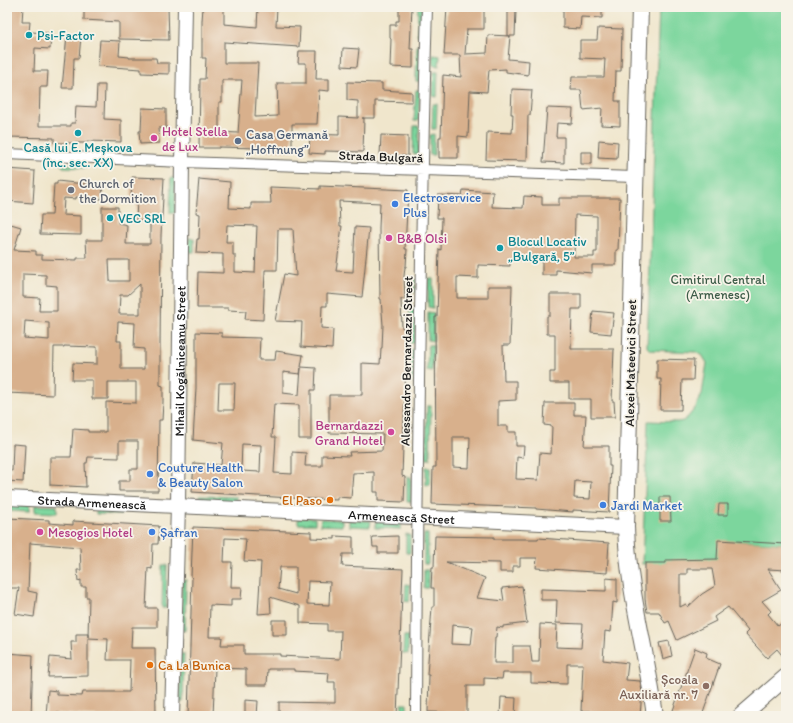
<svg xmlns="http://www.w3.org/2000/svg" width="793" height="723" viewBox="0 0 793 723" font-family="Itim,sans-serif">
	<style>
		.green { fill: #7cd69d; stroke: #4c795c }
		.building { fill: #d8b08c; fill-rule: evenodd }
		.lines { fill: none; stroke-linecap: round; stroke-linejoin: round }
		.minor-casing { stroke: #66635a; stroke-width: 12 }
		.secondary-casing { stroke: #66635a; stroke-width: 16 }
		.primary-casing { stroke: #66635a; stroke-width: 18 }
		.minor { stroke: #fff; stroke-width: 10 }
		.secondary { stroke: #fff; stroke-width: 14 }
		.primary { stroke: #fff; stroke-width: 16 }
		.culture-dot { fill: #0f9aa8; stroke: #f7f3e8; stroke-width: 1.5 }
		.hotel-dot { fill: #d1479c; stroke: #f7f3e8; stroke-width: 1.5 }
		.service-dot { fill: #5c6f8a; stroke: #f7f3e8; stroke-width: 1.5 }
		.worship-dot { fill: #6b7280; stroke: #f7f3e8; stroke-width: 1.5 }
		.shop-dot { fill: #3f7fe0; stroke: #f7f3e8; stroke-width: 1.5 }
		.food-dot { fill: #e8710a; stroke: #f7f3e8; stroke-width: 1.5 }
		.education-dot { fill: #8d6e63; stroke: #f7f3e8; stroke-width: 1.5 }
		.labels { text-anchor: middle; stroke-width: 3.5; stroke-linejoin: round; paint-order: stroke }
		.culture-label { font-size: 13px; fill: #0d838f; stroke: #f7f3e8; text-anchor: start }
		.hotel-label { font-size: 13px; fill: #b23c85; stroke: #f7f3e8; text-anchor: start }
		.service-label { font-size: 13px; fill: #4e5e75; stroke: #f7f3e8; text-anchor: start }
		.street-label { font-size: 13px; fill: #1c1c1c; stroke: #f7f3e8 }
		.worship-label { font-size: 13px; fill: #5b616d; stroke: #f7f3e8; text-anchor: start }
		.shop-label { font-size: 13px; fill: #366cbe; stroke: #f7f3e8; text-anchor: start }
		.park-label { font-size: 13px; fill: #3e5d49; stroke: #f7f3e8 }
		.food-label { font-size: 13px; fill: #c56008; stroke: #f7f3e8; text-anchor: end }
		.education-label { font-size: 13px; fill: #785e54; stroke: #f7f3e8; text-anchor: end }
	</style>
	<rect width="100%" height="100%" fill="#f7f3e8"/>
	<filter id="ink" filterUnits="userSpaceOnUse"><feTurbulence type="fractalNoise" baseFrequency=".025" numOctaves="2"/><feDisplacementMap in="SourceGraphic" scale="8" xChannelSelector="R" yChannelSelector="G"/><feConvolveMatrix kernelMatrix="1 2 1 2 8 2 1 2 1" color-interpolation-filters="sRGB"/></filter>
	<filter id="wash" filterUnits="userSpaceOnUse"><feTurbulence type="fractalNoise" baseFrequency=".012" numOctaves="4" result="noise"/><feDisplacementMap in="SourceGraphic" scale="16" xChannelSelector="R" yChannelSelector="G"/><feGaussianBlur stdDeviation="0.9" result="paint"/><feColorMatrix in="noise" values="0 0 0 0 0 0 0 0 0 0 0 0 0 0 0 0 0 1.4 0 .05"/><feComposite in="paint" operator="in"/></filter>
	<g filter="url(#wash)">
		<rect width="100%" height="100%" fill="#f0e6cc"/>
		<path class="green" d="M418,7H422L421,35H417Z
			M659,7H786V544L737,541L721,559L666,562V564H642L648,421L677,422L683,421L688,417L696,407L702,394L707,363L702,355L696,352L650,350L647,347Z
			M417,46L421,47L420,81H416Z
			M433,55L440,56L439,66L433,65Z
			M434,72H438L437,97L433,96Z
			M416,90H420L418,121H414Z
			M433,104H437L436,129H432Z
			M414,126H419L418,154H413Z
			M434,134V155H430V135Z
			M60,164L85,165V168L63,167Z
			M171,178H176L175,213H170Z
			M189,238H194V252H189Z
			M410,278H415V292H410Z
			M428,278L433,279V308L428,307Z
			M410,309H415V343H409Z
			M428,312L434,313L433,341L428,340Z
			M428,345H433L432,371L427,370Z
			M410,349L414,350L413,382H409Z
			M427,406H431L430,459H426Z
			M426,467H430V485H426Z
			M407,477H411V502H407Z
			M199,496L237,497L236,503L199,501Z
			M7,504L29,505V512L7,511Z
			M35,505L57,506V513L35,512Z
			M96,508L121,509V515L96,514Z
			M298,518H315V524H298Z
			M321,519L342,520V526L320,525Z
			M349,520L371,521L370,527L349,526Z
			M376,521L401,522V529L375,528Z
			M406,534L410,535V553H406Z
			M424,534H428V564H424Z
			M163,565H167L166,608H162Z
			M424,570H428V588H424Z
			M182,580H186L185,631L181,630Z
			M406,584L410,585L409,602L405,601Z
			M404,636H408V654L403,653Z
			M180,654H184L183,702H180Z
			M402,704H407V715H402Z"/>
		<g id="blocks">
			<path class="building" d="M7,7H23L22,22H30L29,32L51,33L50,49L35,48L34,71H48L47,87H40L39,126H71V123H75L76,106L96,107L97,85H105L104,119L121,120V142L87,141V143H54V138L7,137Z
				M84,7H168L169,40L119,39V22L84,20Z
				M203,7H224V24L257,27L258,7H277L276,26L300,27L299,47L224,42V63H258L255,117L278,116L277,83H306V63H298L299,51H317L316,79H329V91L319,90L317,124H292V151L257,150V148L219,147V148H199L200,79H205L206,58H202V21ZM222,80H242L238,133L219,132V102H222Z
				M399,7H412L410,49H413V68L390,67L391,39L390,38V25H396V21H399Z
				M447,7H484V29H467L465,54L487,53L488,35L510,36L508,59L529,61L528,75L506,72V69L489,70L487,92L470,91L468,137L458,136V158H439V137H441L443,75L461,77L460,55H444Z
				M563,7H602V18L581,17L580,29L563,28Z
				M508,10H516L515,36H508Z
				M598,28L622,29L621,71H616L615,101H620V126L601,125L602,108L583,110L581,90H571L572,77H604L605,59L580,58V40H597Z
				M67,35L81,36L79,58H74L73,88H62Z
				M100,40L120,41L119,56L129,57V58H156L157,63H169V74L141,73V69L98,66Z
				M343,48L359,49L357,67L342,66Z
				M347,82L382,83V90L412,92V102L375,101V118H362H364L363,152L325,151V154L309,153L310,134L339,135V117L358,118V101L347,100Z
				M512,89L532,90L530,115H528L527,161L486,160L487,132L512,133L513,114H511Z
				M142,108L166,109V128H158L159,143L140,144L139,131H141Z
				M547,108L573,109L572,124L557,123L556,137H564V163L543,162Z
				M381,135L408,136V156L380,155Z
				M599,140L618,142L617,159L598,158Z
				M581,152H592V164H581Z
				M7,169L35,171L33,203L7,201Z
				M132,177L164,178L161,235L160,349V385L163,386V402L162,420H159L158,491H119V481H130V469H138V441H119V458L88,457L87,463H85L86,487L50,485V457H71L73,429L88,430V432H106V402L136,403V382H108V399H92V380H72L73,363L97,364V347L64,346V347H54L53,395L7,393V237L11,224L21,227L14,250L36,251V255H42V259L77,260V258H87L86,240H102V207H118V223L127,225L126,244H150V221L136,220L137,199H131ZM109,260H129V281H110ZM23,274L46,275V285L57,286V311H39L40,298L23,297ZM140,284V314H119L120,295H128ZM25,321L49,323V340L24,338ZM118,322L135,323L134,348L144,349V369H121V341H117Z
				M199,179L230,182L229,208L251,209V203H271L270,187L320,189V186L408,190L405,249H407L406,267H405L404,276L405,299H401L402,328H407L402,476L405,477L404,502L378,501V492H374V472L353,473L351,498L337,497V500L291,498L192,492L194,463L221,465L223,443L193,440L196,388V332L222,333V337L260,338L259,360H275L276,351L303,355L301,367L316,368L315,390H311V439H299V405L274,404L272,437H276L274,473L292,474V452L306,453L305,466H322V455L350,456L349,452L382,451L383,434L329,433V395H362V363L380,364L381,348H382L383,325L381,299H380L379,228L380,203L339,201L340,226H342L336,271L353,272L355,227L369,228L362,297L327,294V306H322L321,328L333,329L332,349L301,347L302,322L275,321L284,274L296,276L293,229H278L277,270H265L263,320L245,319L246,311L228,310V308H197L198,272L223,273V254L196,253L197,239H199L200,214L196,213ZM227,225L257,226L255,273L235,272V255H233V242H226ZM301,368L299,395L283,393V372L300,374ZM219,383H235L234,410H218ZM242,444L261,445L260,472L241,471Z
				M57,181L103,186L102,199L76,197V199L64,198L63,215L81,216V235L40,234L41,215H52L54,184H57Z
				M463,190L493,192L492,207L523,208L524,196L542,197V205H559V198H620L618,250H616V265H592V273L556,270V275H542V261L510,260V266L478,265V278L457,277V298H488V286H512L510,345H503L504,381H516V400L498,401V426H508V432H516V446H524L523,458L517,457L516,479L538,480L540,453L551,454L552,426L544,425L545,403H574V415H586L584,446H609V466H611L609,512L573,510V512L536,509V508L432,504L433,467H436L435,317H437L439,249L441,250L442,218H437L438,195L462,196ZM575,215L597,216V252H594V257H574ZM453,437H470L469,468L453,467ZM575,481L591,482L590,499L574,498Z
				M550,294H581V309H572L571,349H614L612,401H614L615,417H591V399H569V383H550V372H555V334H547V316H550Z
				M593,311L614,313L611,334L591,332Z
				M657,359L694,360L693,380H682L681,410H660L661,379H657Z
				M13,444L25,445L23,482L7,481V470L12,471Z
				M660,497H670L671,521H660Z
				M719,504H728V515H718Z
				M7,518L49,520V523L73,525V521L159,526L158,544H153L152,569L148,568L146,608H157V627H132L131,648H155L156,716H81V715L56,713V716H46L48,690L57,691V695L82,696L83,692H129L130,660H107L108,639L88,638V676L48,677L50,657L72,659L71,642H76V634H88V637L89,597H86V587H81V580L78,581L77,570H81L80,547L30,543L28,591L37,593L34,617L15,614L19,588H7L8,530H7Z
				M193,527L311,532V538L335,539V536L353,537V554H343L342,566L403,569L397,716L293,715V716H279V702L335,703V682H328L329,673L294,671V669H268L267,685H246V669L215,668L213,716H188L192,578L191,577ZM225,538L246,539L244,561L261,562L258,614L271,613L270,597L300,606V623L327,624V631H341L340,659L280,656V654H244V645H221L222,637H209L210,605L231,606V599H241L242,587H231L232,562H224ZM280,567H296V594L278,589ZM308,581L330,582L329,605L307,604Z
				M398,536V553H378V547H373L372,537Z
				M435,536L494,537V539H538V538L609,543L607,573L536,568L537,558H520V566H513V572H500V563L446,562L485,578L477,598L504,601L502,588L522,586L527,623L503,626V628L497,627L496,637H495L494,663H513V646H530L532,662H539L540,624L557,625L556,647L581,648L583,624L556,623L557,600H541V589L606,591V578L617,579V603L613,602L611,632L605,631L603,660L628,663L626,680L640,681L642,691L640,716H613L590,714L591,711H581L583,664H567V684L531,683V673H503L502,679L484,678V686H467V713L428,712L429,675H427L432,607H434V588H431L432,567H434ZM452,625L473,627L471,645L451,644Z
				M718,540L786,544V570L768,569L781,590L762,601L771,611L768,614L778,626L786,620V660L777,649L767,658L745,634L748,631L728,607L714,617L716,621L677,640L669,621L665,623L659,612H647L645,599V563H666V560L717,559ZM687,569H712L715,586L702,594L688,607L686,604L680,607V574H687Z
				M272,620H287V635H272Z
				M669,641L672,656L663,659L659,643Z
				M695,648L707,653L706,658L720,664L702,716H671Z
				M7,653L33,655L31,716H7Z
				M501,697L516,698L515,716H500Z
				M245,700L258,701L257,716H245Z"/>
		</g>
	</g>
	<g filter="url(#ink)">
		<use href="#blocks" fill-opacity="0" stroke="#66635a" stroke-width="1"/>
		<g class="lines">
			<defs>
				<path id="minor" d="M7,154L182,162L635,177
					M416,716C417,480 420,243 427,7"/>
				<g id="secondary">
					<path id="s1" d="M7,498L626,527"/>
					<path id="s2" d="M172,716L178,506L182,162L185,7"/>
				</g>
				<path id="primary" d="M640,7L626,527C628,591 647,653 655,716
					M741,716L786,677"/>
			</defs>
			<use href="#minor" class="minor-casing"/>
			<use href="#secondary" class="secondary-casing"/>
			<use href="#primary" class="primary-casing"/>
			<use href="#minor" class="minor"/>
			<use href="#secondary" class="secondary"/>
			<use href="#primary" class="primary"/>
		</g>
	</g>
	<g class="culture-dot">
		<circle cx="29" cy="35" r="4"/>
		<circle cx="78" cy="133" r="4"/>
		<circle cx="110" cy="218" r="4"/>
		<circle cx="500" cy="248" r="4"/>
	</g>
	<g class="hotel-dot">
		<circle cx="154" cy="138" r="4"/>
		<circle cx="389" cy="238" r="4"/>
		<circle cx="391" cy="432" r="4"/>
		<circle cx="40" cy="532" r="4"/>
	</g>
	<circle class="service-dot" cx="238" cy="141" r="4"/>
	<circle class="worship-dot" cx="71" cy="190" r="4"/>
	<g class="shop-dot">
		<circle cx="395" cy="204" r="4"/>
		<circle cx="150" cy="474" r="4"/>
		<circle cx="603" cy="505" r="4"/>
		<circle cx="152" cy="532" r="4"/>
	</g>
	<g class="food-dot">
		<circle cx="330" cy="500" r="4"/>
		<circle cx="150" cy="665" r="4"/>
	</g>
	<circle class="education-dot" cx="706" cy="686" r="4"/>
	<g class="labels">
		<g class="culture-label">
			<text x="37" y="40">Psi-Factor</text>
			<text x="78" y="152" text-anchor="middle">Casă lui E. Meșkova<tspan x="78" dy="15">(înc. sec. XX)</tspan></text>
			<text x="118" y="223">VEC SRL</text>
			<text x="508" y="246">Blocul Locativ<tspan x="508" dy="15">„Bulgară, 5”</tspan></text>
		</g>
		<g class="hotel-label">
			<text x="162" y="136">Hotel Stella<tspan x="162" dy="15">de Lux</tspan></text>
			<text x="397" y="243">B&amp;B Olsi</text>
			<text x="383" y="430" text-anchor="end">Bernardazzi<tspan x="383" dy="15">Grand Hotel</tspan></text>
			<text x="48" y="537">Mesogios Hotel</text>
		</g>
		<g class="service-label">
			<text x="246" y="139">Casa Germană<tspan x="246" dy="15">„Hoffnung”</tspan></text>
		</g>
		<g class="street-label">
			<text transform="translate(381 156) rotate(2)" y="5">Strada Bulgară</text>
			<text transform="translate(406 361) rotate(-89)" y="5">Alessandro Bernardazzi Street</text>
			<text dy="5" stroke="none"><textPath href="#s2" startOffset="355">Mihail Kogălniceanu Street</textPath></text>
			<text transform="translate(630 363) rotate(-89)" y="5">Alexei Mateevici Street</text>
			<text dy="5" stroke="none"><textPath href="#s1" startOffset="85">Strada Armenească</textPath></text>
			<text dy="5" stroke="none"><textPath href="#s1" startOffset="395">Armenească Street</textPath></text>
		</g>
		<g class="worship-label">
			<text x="79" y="188">Church of<tspan x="79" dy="15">the Dormition</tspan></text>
		</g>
		<g class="shop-label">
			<text x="403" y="202">Electroservice<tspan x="403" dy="15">Plus</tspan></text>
			<text x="158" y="472">Couture Health<tspan x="158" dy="15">&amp; Beauty Salon</tspan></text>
			<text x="611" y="510">Jardi Market</text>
			<text x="160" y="537">Șafran</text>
		</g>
		<g class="park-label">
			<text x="718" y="284">Cimitirul Central<tspan x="718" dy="15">(Armenesc)</tspan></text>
		</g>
		<g class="food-label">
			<text x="322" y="505">El Paso</text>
			<text x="158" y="670" text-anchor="start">Ca La Bunica</text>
		</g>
		<g class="education-label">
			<text x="698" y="684">Școala<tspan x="698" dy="15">Auxiliară nr. 7</tspan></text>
		</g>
	</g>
	<rect width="793" height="723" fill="none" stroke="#f7f3e8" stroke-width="24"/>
</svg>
